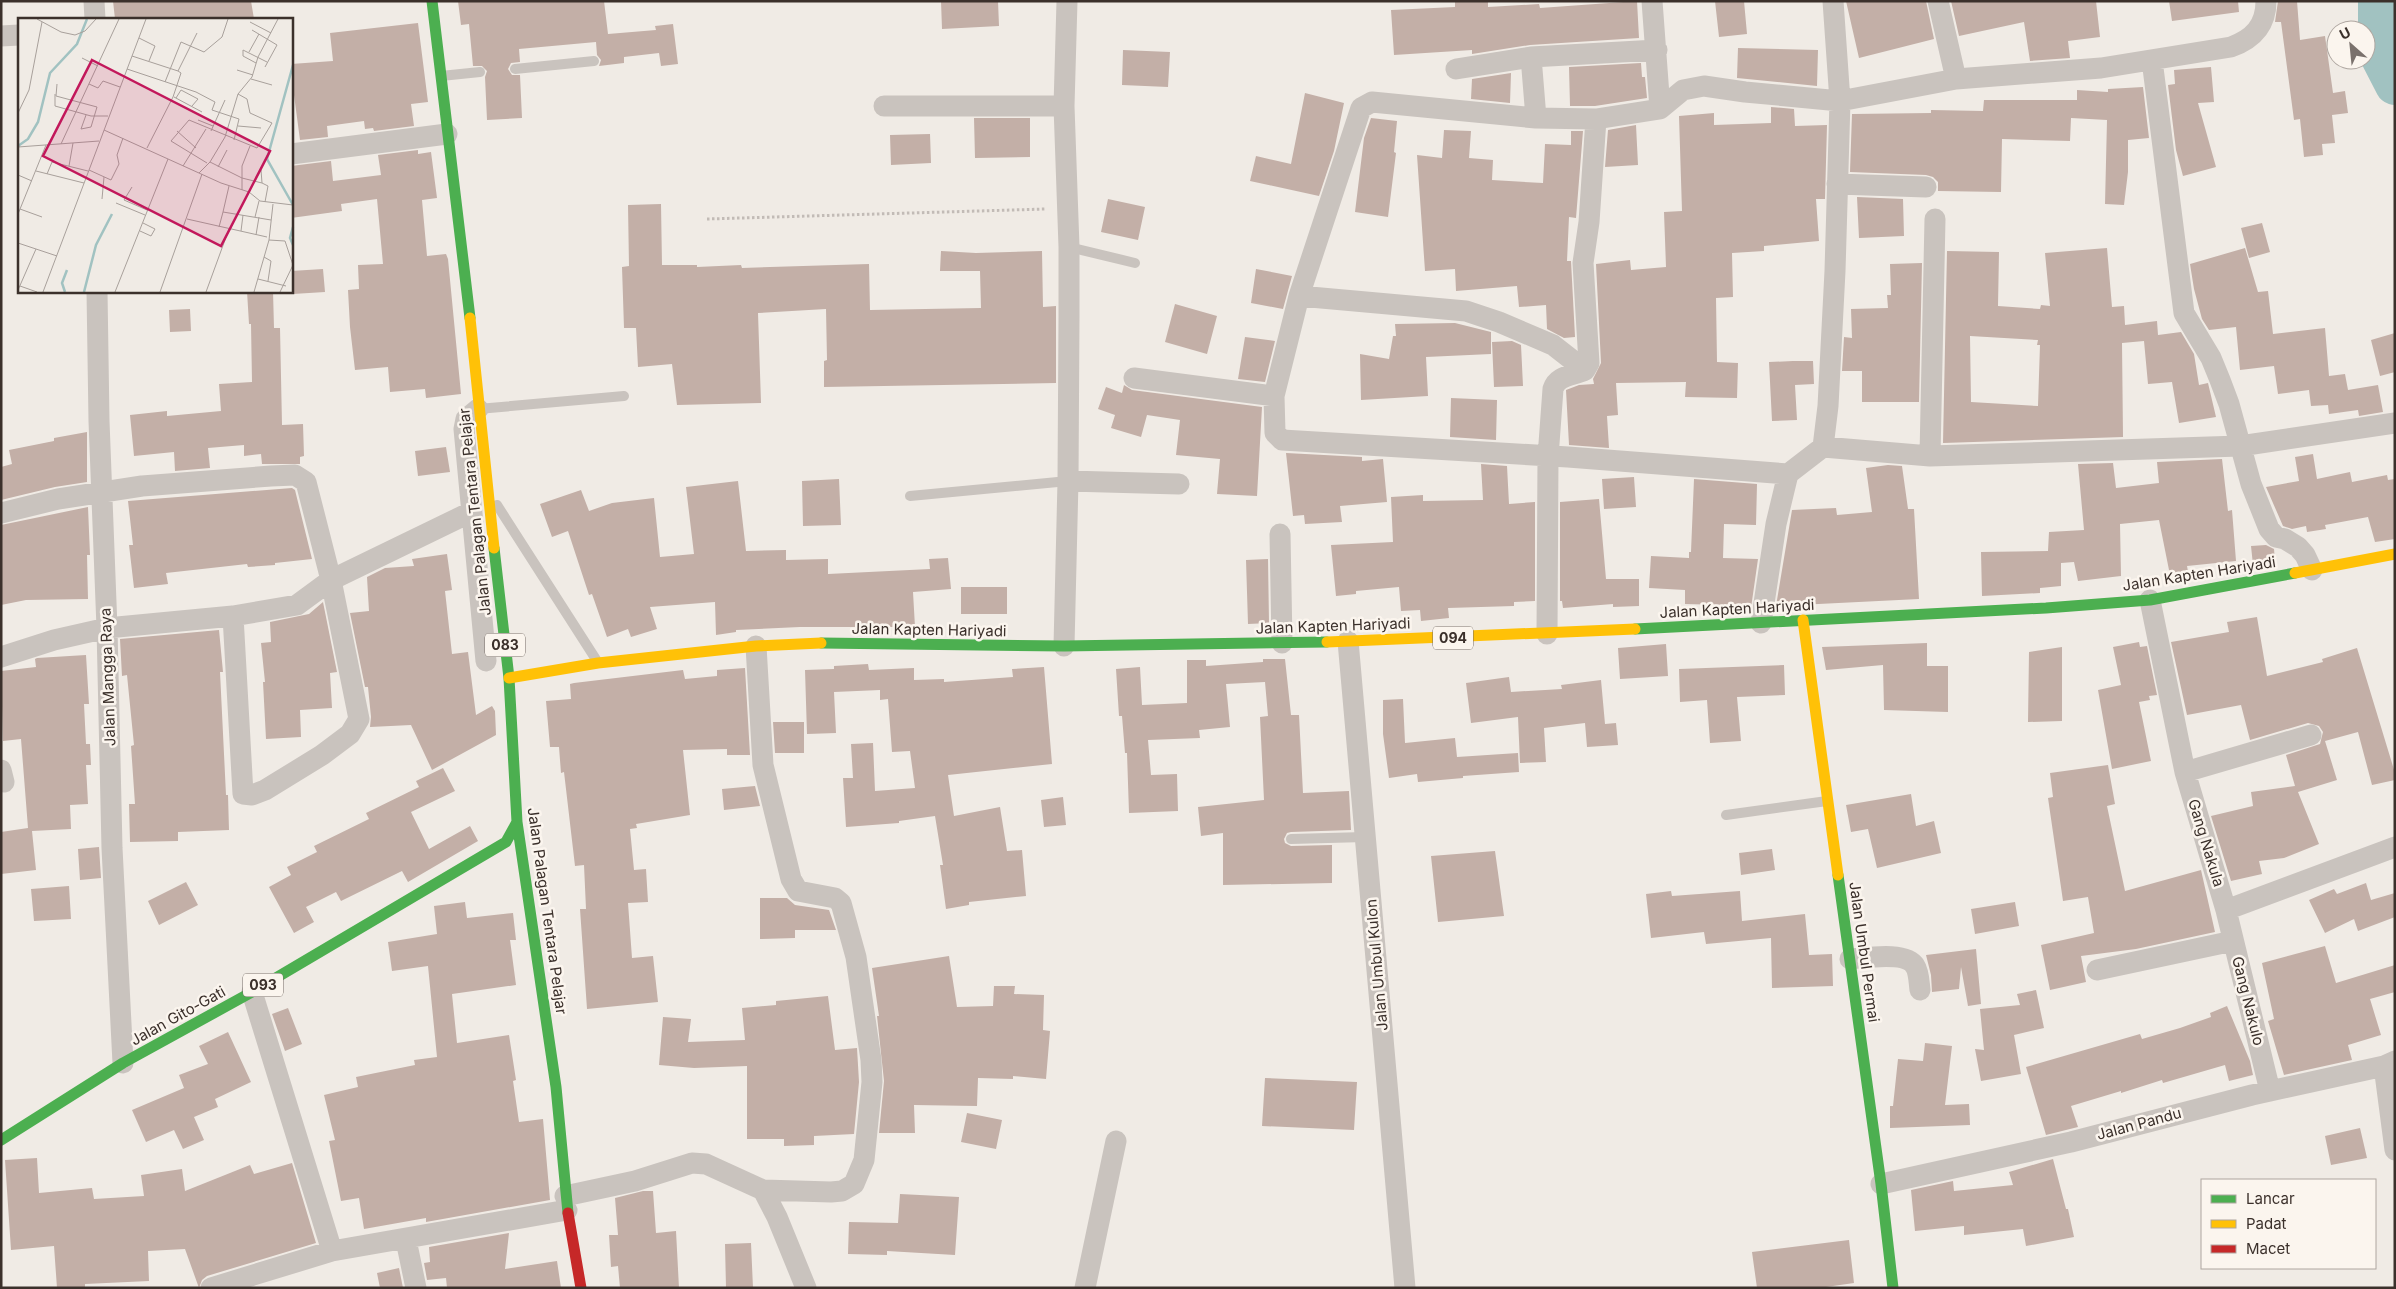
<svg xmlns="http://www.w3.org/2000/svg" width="2396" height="1289" viewBox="0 0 2396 1289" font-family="Inter,sans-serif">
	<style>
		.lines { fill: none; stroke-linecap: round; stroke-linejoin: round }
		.river { stroke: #a1c2c1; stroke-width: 40 }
		.building { fill: #c3afa7; fill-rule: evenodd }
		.path { stroke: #c2bbb6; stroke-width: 3; stroke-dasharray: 2.5 2.5; stroke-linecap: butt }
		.lane { stroke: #c9c3be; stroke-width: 10 }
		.street { stroke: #c9c3be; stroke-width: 21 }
		.fast { stroke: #4caf50; stroke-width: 11 }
		.slow { stroke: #ffc107; stroke-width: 11 }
		.jam { stroke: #c62828; stroke-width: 11 }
		.labels { text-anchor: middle; stroke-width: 5; stroke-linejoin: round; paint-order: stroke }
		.shield { fill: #fbf5ee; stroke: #756b66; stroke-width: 1 }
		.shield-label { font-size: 14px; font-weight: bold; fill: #3b302b }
		.street-label { font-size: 15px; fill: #3b302b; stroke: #fbf5ee }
		.inset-river { fill: none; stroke: #a1c2c1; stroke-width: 2.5 }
		.inset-road { fill: none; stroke: #a8a09b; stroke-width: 1 }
		.view { fill: #c2185b; fill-opacity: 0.15; stroke: #c2185b; stroke-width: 2.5 }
		.inset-edge { fill: none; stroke: #3b302b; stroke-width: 2.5 }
	</style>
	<rect width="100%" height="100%" fill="#f0ebe5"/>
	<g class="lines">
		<path class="river" d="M2378,1V52L2395,85"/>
	</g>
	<path class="building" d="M113,1H251L254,19H115Z
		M458,1H604L608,34L656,30L655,26L673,24L678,64L661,66L659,53L624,57V63L599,66L601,60L597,55L596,42L519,49L520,62L511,63L508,69L512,75H520L522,118L487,120L485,77L487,71L482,66H473L469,24L461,25Z
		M941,1H998L999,26L942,29Z
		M1455,1H1488V7L1539,4L1540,8L1637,1L1639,38L1530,45L1472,54V50L1394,55L1391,10L1455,7Z
		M1715,1H1744L1747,34L1719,37Z
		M1846,1H1926L1934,39L1859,58Z
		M1951,1H2096L2100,37L2068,41L2070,58L2030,61L2024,22L1959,36Z
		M2169,1H2238L2239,12L2172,21Z
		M2278,1H2297L2300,40L2325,36L2333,93L2345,91L2348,113L2332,115L2335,143L2322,144L2323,155L2304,157L2300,119L2294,120L2281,22H2275Z
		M418,23L428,102L411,104L414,126L374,131L373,128L365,129L364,121L327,126L328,137L300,140L294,95H291V64L333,61L330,33Z
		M1738,48L1818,50L1817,86L1737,78Z
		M1123,50L1170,52L1168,87L1122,85Z
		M1641,63L1642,77H1645L1647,98L1595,106H1570L1569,67Z
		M2211,67L2214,102L2198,103L2216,167L2183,176L2176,150L2168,85L2175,84L2174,70Z
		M1511,73L1510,103L1471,99L1472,79Z
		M2143,87L2149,138L2128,140V172L2124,205L2105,204L2107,120L2071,118L2070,141L2002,139L2001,192L1938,191V182L1933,177L1926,175L1850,172L1852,114L1931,113V110L1983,111L1984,100H2077V90L2108,92V89Z
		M1305,93L1344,103L1334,151L1319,196L1250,181L1256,156L1291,164Z
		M1771,107L1794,109L1795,126L1827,125L1825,199H1816L1819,241L1764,246V251L1732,253L1733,297L1716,298L1717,362L1738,363L1737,398L1685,397L1686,382L1616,383L1618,415L1607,416L1609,448L1569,445L1566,390L1579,385L1594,384L1593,379L1601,363L1596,264L1630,260L1631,270L1666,267L1664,212L1682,211L1679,116L1714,113V125L1771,123Z
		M974,118H1030V157L975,158Z
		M1371,118L1397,121L1394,152L1396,153L1388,217L1355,212L1364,138Z
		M1636,125L1638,165L1605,167L1608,130Z
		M1444,130L1471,131L1469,158L1493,160L1492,180L1543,183L1545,144L1571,145V131H1583L1576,218L1569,217L1567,261H1571L1575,337L1564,338L1547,329L1546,305L1519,307L1517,286L1456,291L1455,269L1425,271L1417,155L1442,158Z
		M930,134L931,163L891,165L890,135Z
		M418,150V154L431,152L437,198L422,200L427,256L446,254L448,259L461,394L426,398L425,389L390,392L388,367L355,370L350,327L348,290L359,289L358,265L383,264L377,199L341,204L342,211L291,218V166L331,161L333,181L381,175L378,155Z
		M1857,197L1903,199L1904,236L1859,238Z
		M1108,199L1145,207L1138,240L1101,232Z
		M661,204L662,265H697V267L741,265L742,268L869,264L870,310L981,308L980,271H940L941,251L976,253L1042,251L1043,307L1056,306V383L824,387V361L827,360L826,309L758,313L761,403L677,405L672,364L638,367L636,328H624L622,267L629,266L628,205Z
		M2262,223L2270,252L2249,258L2241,228Z
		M2107,248L2112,307L2124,306L2125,325L2157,321L2158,335L2181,332L2194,354L2199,385L2208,383L2216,417L2179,423L2172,382L2148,384L2144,341L2122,343L2123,437L1943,443L1947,251L1999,252L1998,306L2040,309L2041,305L2050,306L2045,253ZM1970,336L2038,340L2037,345H2040L2038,406L1971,402Z
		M2245,248L2258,292L2268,291L2273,334L2325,328L2329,376L2345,374L2348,390L2378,385L2383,412L2359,416L2358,410L2329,414L2328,405L2311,406L2309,390L2278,394L2274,366L2240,370L2236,327L2209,330L2202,319L2194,289L2190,264Z
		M1922,263L1919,402H1862V371H1842L1844,337L1852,338L1851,309L1888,308L1887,295H1891L1890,264Z
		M323,269L325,292L293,294L291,271Z
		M1256,269L1292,276L1283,309L1251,303Z
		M247,291H273L274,328H280L282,425L303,424L304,456L300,457V464H262L261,454L244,456V445L208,448L210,468L175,471L174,452L134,456L130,415L167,411V416L221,411L219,384L252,382L251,324H249Z
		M1175,304L1217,316L1207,354L1165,342Z
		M190,309L191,331L170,332L169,310Z
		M1455,323L1491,332V354L1426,357L1428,396L1361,400L1360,354L1389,359L1393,336H1396L1395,324Z
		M2395,333V372L2380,376L2371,340Z
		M1245,337L1275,341L1265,382L1238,379Z
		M1512,341L1521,345L1523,386L1494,387L1492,342Z
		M1793,361H1813L1814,384L1795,385L1797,420L1772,421L1769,362Z
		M1124,385L1132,390L1262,407L1257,496L1217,494L1220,459L1176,455L1180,420L1147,415L1141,437L1111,428L1115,415L1098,409L1106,387L1122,393Z
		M1451,398L1497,400L1496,440L1450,437Z
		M87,432V482L55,487L1,500V467L12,464L9,450L54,441V438Z
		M446,447L450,472L418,476L415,451Z
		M1286,453L1362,457V461L1383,459L1387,502L1340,506L1342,522L1305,524L1304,515L1293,516Z
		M2313,454L2317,479L2350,472L2352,482L2387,475L2388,480L2395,479V539L2375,542L2368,517L2325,525L2326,529L2307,532L2306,526L2292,529L2283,526L2266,487L2299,481L2295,457Z
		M2222,459L2228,511L2232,510L2236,561L2187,566L2189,577L2171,580L2159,520L2120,524L2121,576L2078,581L2074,562L2061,563V586L2040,588V593L1982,596L1981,552L2048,551L2049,532L2084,530L2078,464L2113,463L2116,488L2159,483L2157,462Z
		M1481,464L1507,466L1509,504L1535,502V601L1514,602V606L1448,608L1449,618L1421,621L1420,610L1401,611L1399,587L1356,591V594L1336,596L1331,545L1393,542L1391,497L1423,495V501L1483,500Z
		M1888,465L1902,466L1908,509H1914L1919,599L1776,606L1792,510L1836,508L1837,515L1872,512L1866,468Z
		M1634,477L1636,507L1604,509L1602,479Z
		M839,479L841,525L803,526L802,481Z
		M1694,479L1757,484L1756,525L1724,524L1723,558L1758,559L1751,608L1723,609L1724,605L1685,604V590L1649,588L1651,556L1689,558V552H1691Z
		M738,481L746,551L786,550V560L828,559V574L930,569L929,559L948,558L951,589L913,592L915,627H800L736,630V632L716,635L715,602L650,607L657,629L631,637L628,629L607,637L592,594L589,595L568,531L552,537L540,504L581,490L589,511L612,503L654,498L660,557L694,554L686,487Z
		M292,488L295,490L312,559L275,563V565L248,567L247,564L166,573L168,584L134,588L129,545H133L128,501Z
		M1599,499L1606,579H1639V606L1613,607V604L1563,608L1562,601H1560V502Z
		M88,507L90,555H87L88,599L26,600L1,605V525Z
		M2266,545L2274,549L2275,561L2253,565L2251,546Z
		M447,554L452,590L445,591L452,654L468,652L476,715L492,706L495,711L496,735L432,770L411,725L370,727L371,717L368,687H365L350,613L369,611L367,577L385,568L414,566L412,559Z
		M1268,559L1269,623L1248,624L1246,560Z
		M961,587H1007V614H961Z
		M323,602L337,672L330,673L332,708L300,710L301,737L266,739L263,682H265L261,643L271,642L270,622L309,614Z
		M2257,617L2267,676L2323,662L2322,659L2357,648L2395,773V780L2372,785L2358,732L2325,741L2337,780L2298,792L2319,844L2284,858L2259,861L2262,874L2231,881L2211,816L2253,806L2251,792L2295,786L2286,755L2320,744L2323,732L2319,726L2308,723L2250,740L2241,705L2187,715L2171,642L2229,632L2227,622Z
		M219,630L223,672H220L226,795H228L229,830L178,832V841L130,842L129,804H135L131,746L134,745L127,675L122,676L120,639Z
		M2139,642L2140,647L2147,646L2157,695L2149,696L2150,700L2139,702L2151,761L2112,769L2098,690L2121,685L2113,647Z
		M1927,643V666H1948V712L1884,710L1883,665L1826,670L1822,647Z
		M1666,644L1668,676L1620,679L1618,648Z
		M2062,647V721L2028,722L2029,652Z
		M86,655L89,704H84L86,744H90L91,765H86L88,804L70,805L71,829L32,831L36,870L1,874V832L28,828L21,739L3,741L1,671L36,667L35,659L37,658Z
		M1263,659H1285L1291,715H1299L1303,793L1349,791L1351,830L1291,832L1287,833L1284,839L1285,843L1291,846L1332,845V883L1223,885V833L1201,836L1198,807L1264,800L1260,717L1268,716L1265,682L1226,684L1230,727L1199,730L1200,738L1148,740L1151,775L1177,774L1178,811L1129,813L1127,753H1125L1122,716H1119L1116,669L1140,667L1142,705L1187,703V660H1206V666L1263,662Z
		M868,664L869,670L914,668V680L944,679V682L1013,677L1012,669L1044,667L1052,764L948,775L954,816L1000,807L1007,851L1022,850L1026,896L969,902V905L946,909L940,865H943L935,816L899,821V823L846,827L843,778H853L851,744L873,743L875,791L915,788L910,751L892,752L888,699L880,700V690L834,692L836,733L807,734L805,670L834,669V666Z
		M1784,665L1785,695L1737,697L1741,741L1710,743L1707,700L1680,702L1679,669Z
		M745,668L750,755H727V749L683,750L690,815L636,824L637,828L630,829L634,870L646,869L648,902L628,903L632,958L653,956L658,1002L587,1009L580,909H586L584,865L575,866L564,772L561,773L559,747H550L546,701L571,699L570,684L574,683L683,670L685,679L717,676V670Z
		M1509,677L1511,692L1562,689L1561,685L1601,680L1605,724L1616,723L1618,745L1587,747L1585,723L1544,728L1546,762L1520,763L1518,717L1471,723L1466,683Z
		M1403,699L1405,743L1455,738L1457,757L1518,753L1519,772L1463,776V778L1418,782L1417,774L1389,778L1383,734V700Z
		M773,722H804V753H775Z
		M2108,765L2115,804L2107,806L2125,891L2201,870L2215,932L2136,949L2081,956L2086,982L2050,990L2041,945L2094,933L2088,897L2063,901L2048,798L2053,797L2050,773Z
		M443,768L455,791L411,812L429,849L470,826L478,841L408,882L402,871L341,901L336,892L306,907L314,922L294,933L269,887L291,875L287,867L317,852L314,846L369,819L366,813L419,787L416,781Z
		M755,786L760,806L724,810L722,789Z
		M1911,794L1916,826L1934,821L1941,853L1877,868L1868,829L1851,832L1846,805Z
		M1063,797L1066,825L1044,827L1041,800Z
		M99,847L101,878L80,880L78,849Z
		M1772,849L1775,870L1741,875L1739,853Z
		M1495,851L1504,916L1438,922L1431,856Z
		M186,882L198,905L159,925L148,901Z
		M2366,883L2371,900L2395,893V917L2358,931L2354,919L2325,933L2309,900L2334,889L2337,894Z
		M69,886L71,919L34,921L31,889Z
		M1671,891L1672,896L1740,891L1742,921L1805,914L1809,955L1832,954L1833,986L1772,988L1771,938L1706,944L1704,932L1651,938L1646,894Z
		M760,898H787L795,905L829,910L836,930H795V938L760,939Z
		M465,902L467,918L513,913L516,940H510L516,985L452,994L457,1043L509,1035L516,1080L513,1081L519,1122L543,1119L550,1200L426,1222V1218L364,1229L359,1198L341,1201L329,1141L335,1140L324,1095L358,1087L356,1077L415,1065L414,1060L437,1057L428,966L392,971L388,942L437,934L434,906Z
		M2015,902L2019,926L1975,934L1971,909Z
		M2325,946L2336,983L2395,965V992L2370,999L2381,1035L2348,1045L2352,1060L2284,1075L2268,1021L2274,1019L2262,963Z
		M1976,949L1981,1004L1968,1006L1961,967L1959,989L1932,992L1931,975L1926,955Z
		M949,956L957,1007L993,1006L994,986H1015L1014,994L1044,995L1043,1030L1050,1031L1046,1079L1013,1076V1079L978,1078L977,1106L914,1105L915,1133H879L884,1081L877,1016H879L872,968Z
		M2036,990L2044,1028L2014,1035L2021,1074L1981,1081L1975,1049L1984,1050L1980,1009L2020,1005L2017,994Z
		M828,996L835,1050L857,1048L859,1082L854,1134L814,1136V1145L784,1146V1139H747V1066L694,1068L659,1065L663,1017L691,1019L688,1042L745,1040L742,1008L776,1005V1001Z
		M2227,1006L2250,1061L2253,1075L2229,1081L2225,1065L2163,1083L2162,1080L2121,1093V1091L2071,1106L2078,1127L2046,1135L2026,1067L2140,1034L2142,1039L2180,1028L2211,1017L2210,1013Z
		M288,1008L302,1044L285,1051L272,1014Z
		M228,1032L251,1082L215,1099L218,1107L194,1117L204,1140L183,1149L174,1130L146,1142L132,1110L184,1088L179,1075L208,1064L199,1046Z
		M1925,1043L1952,1046L1945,1105L1969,1104L1970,1125L1890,1128V1106H1893L1898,1059L1923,1061Z
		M1265,1078L1357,1082L1354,1130L1262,1126Z
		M967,1113L1002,1120L996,1149L961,1142Z
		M2360,1128L2367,1158L2331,1165L2325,1136Z
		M37,1158L39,1193L92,1188L94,1199L144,1196L141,1175L182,1169L185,1191L250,1165L254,1174L292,1163L316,1243L207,1276L202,1280L199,1288L185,1249L148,1251L149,1281L85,1284V1288H57L54,1246L11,1250L5,1160Z
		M2053,1159L2066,1209H2068L2074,1237L2026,1246L2023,1229L1964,1235V1226L1915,1231L1911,1190L1953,1181L1954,1191L2013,1185L2009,1172Z
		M643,1191H653L656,1233L676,1231L679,1288H620L618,1266L611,1267L609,1235H618L615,1198Z
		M900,1194L959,1197L955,1255L887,1251V1255L848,1254L849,1222L898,1223Z
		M509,1233L505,1269L557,1261L561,1288H447L446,1278L427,1280L424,1263L430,1262L429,1247Z
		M1849,1240L1854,1283L1819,1288H1757L1752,1252Z
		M751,1243L753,1288H726L725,1244Z
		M399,1268L403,1288H380L377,1273Z"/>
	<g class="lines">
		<path class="path" d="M707,219L1046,209"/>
		<path class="lane" d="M515,69L594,61
			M441,76L480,72
			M1069,247L1135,263
			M478,409L624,396
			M910,496L1068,481
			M497,505L597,661
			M1726,815L1827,801
			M1291,839L1365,837"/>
		<path class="street" d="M94,1L95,19
			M1652,1L1660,109
			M1938,1L1956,79
			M1,36L19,35
			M1531,57L1536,118
			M2152,60L2184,313L2211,358L2220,380L2229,404L2251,484L2269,529L2276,537L2285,539L2298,547L2305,555L2312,570
			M1456,69L1531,57L1657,50
			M884,106H1064
			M291,154L447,134
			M1837,184L1926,187
			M97,291L99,421L107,628L112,848L123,1063
			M1299,296L1466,311L1499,322L1553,345L1585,370
			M1134,378L1274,396
			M478,409L466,419L464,429L486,661
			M1823,447L1930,456L2240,446L2395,423
			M1930,456L1935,219
			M1788,474L1568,457L1282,440L1275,433L1274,396L1299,296L1361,108L1372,102L1536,118L1596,119L1660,109L1683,90L1704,86L1745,92L1840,101L1956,79L2101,68L2231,47C2253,39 2266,26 2266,1
			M1068,481L1179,484
			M1,513L58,499L142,486L271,476L295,475L306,482L331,580L359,719L350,734L322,755L265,790L252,795L243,794L233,616
			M1280,534L1282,643
			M2150,600L2185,772L2226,910L2395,847
			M1761,623L1776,524L1788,474L1823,447L1828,406L1835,271L1840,101L1833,1
			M1547,634L1548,457L1553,389C1557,375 1573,376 1585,370L1589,363L1583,263L1589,222L1596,119
			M1348,641L1405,1288
			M1064,646L1068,481L1069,317V247L1064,106L1067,1
			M1,657L54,640L107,628L233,616L297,605L331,580L471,512
			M1,770L4,782
			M2185,772L2311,735
			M2226,910L2270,1091
			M1850,959C1866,958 1906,951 1915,966C1919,972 1919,982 1920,990
			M2097,970L2233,941
			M252,992L332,1251
			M2384,1066L2395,1150
			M1881,1184L2071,1142L2252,1095L2384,1066L2395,1061
			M763,1190L777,1217L806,1288
			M565,1196L635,1181L692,1163L706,1164L763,1190L831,1192L842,1191L854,1184L864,1160L872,1082L871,1060L856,957L841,903L835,898L798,891L791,879L763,765L756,646
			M406,1240L416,1288
			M211,1288L332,1251L567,1210
			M1085,1288L1116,1141"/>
		<path class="fast" d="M432,1L470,318
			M494,548L509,678L517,822L556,1087L568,1213
			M1635,629L2046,608L2150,600L2295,573
			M821,643L1064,646L1327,642
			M1838,875L1881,1184L1893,1288
			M1,1140L123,1063L252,992L506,842L517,822"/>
		<path class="slow" d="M470,318L494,548
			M2295,573L2395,554
			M1803,620L1838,875
			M1327,642L1635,629
			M509,678L598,663L756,646L821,643"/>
		<path class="jam" d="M568,1213L581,1288"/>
	</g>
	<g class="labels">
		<g class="shield">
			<rect x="1433" y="626.5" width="40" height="23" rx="4"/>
			<rect x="485" y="633.5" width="40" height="23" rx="4"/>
			<rect x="243" y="973.5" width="40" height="23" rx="4"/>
		</g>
		<g class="shield-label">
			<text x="1453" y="643">094</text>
			<text x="505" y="650">083</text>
			<text x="263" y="990">093</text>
		</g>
		<g class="street-label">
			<text transform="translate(475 512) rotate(-96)" y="5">Jalan Palagan Tentara Pelajar</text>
			<text transform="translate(2199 574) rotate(-9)" y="5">Jalan Kapten Hariyadi</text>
			<text transform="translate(1737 609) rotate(-3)" y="5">Jalan Kapten Hariyadi</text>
			<text transform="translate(1333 626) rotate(-2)" y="5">Jalan Kapten Hariyadi</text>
			<text transform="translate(929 630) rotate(1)" y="5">Jalan Kapten Hariyadi</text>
			<text transform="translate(108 677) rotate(-92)" y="5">Jalan Mangga Raya</text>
			<text transform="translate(2206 843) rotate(73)" y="5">Gang Nakula</text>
			<text transform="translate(547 911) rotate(82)" y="5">Jalan Palagan Tentara Pelajar</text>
			<text transform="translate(1864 952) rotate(82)" y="5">Jalan Umbul Permai</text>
			<text transform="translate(1377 965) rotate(-95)" y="5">Jalan Umbul Kulon</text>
			<text transform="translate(2248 1001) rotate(76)" y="5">Gang Nakulo</text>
			<text transform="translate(178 1016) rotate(-29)" y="5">Jalan Gito-Gati</text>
			<text transform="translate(2139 1124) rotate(-15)" y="5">Jalan Pandu</text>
		</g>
	</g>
	<g transform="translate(18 18)">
		<rect width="275" height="275" fill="#f0ebe5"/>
		<path class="inset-river" d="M275,47L249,141L275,187M0,128L10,121L20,104L32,55L59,26L69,1M275,209L272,220L275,227M47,274L44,265L49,252M66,274L78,227L94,196"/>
		<path class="inset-road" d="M19,1L43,14L57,17L67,13L78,1M232,4L253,15M234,12L259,27L247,49M121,20L137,28L131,43M231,34L241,16M114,38L160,53M64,40L80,48M238,45L225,38V32L249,44M109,51L178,74L197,84L194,92L221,101L216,122M219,52L235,57M233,61L254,67M147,64L163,24L186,34L204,19L210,1M39,66L38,78L79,89L73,109L63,111L68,97M71,66L80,70L85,63L102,69M37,76V88L73,98H90M156,79L184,94M158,80L163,72L180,81L174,88M0,95L11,72L24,4M180,102L195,108M220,108L243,110M86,112L203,165L231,174L242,183L275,187M159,113L178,130M193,113L207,82M43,126L101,1M0,129L81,123M129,130L155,79L163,55L160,53L179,15M192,144L224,160L244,165M189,145L153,123L171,102L239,130L254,105L232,95L229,81L220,76M51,148L55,125M165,148L188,111M200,149L209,132M71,152L93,162L101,146L99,137L105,120M243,152L244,165L250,168L247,184M18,153L66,165M181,155L192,144L207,119L220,76L234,59L240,39L260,1M29,156L34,144L70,153M0,157L14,163M211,168L205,194L253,202M114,169L106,182L129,192M224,172V148L232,128M84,181L86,159M98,185L127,197M2,191L24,199M0,196L28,127M237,199L241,183M169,201L249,219M201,209L205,194M122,213L133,218L137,211L125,205M223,213L225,197M238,217L241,199M251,222L267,223L275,247M0,225L39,238M246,239L253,243L250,263M240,261L268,268M2,268L19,274M0,272L18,231M25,274L128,1M97,274L150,141M142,274L184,156M188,274L211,211M236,274L251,222L255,186M262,274L275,247"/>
		<path class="view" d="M74,42L252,133L203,228L25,138Z"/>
		<rect width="275" height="275" class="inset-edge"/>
	</g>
	<rect width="2396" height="1289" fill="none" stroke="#3b302b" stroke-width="5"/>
	<rect x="2201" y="1179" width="175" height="90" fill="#fbf5ee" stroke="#aea6a0"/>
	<rect x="2211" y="1195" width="25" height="8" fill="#4caf50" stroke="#aea6a0"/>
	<text x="2246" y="1204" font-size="15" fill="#3b302b">Lancar</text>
	<rect x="2211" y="1220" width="25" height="8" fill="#ffc107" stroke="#aea6a0"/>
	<text x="2246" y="1229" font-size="15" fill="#3b302b">Padat</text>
	<rect x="2211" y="1245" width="25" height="8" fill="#c62828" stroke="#aea6a0"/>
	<text x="2246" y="1254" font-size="15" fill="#3b302b">Macet</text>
	<g transform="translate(2351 45) rotate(333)"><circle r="24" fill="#fbf5ee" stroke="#aea6a0"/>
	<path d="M0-4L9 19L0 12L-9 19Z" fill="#7a716c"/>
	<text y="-8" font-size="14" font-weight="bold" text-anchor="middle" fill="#3b302b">U</text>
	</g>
</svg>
